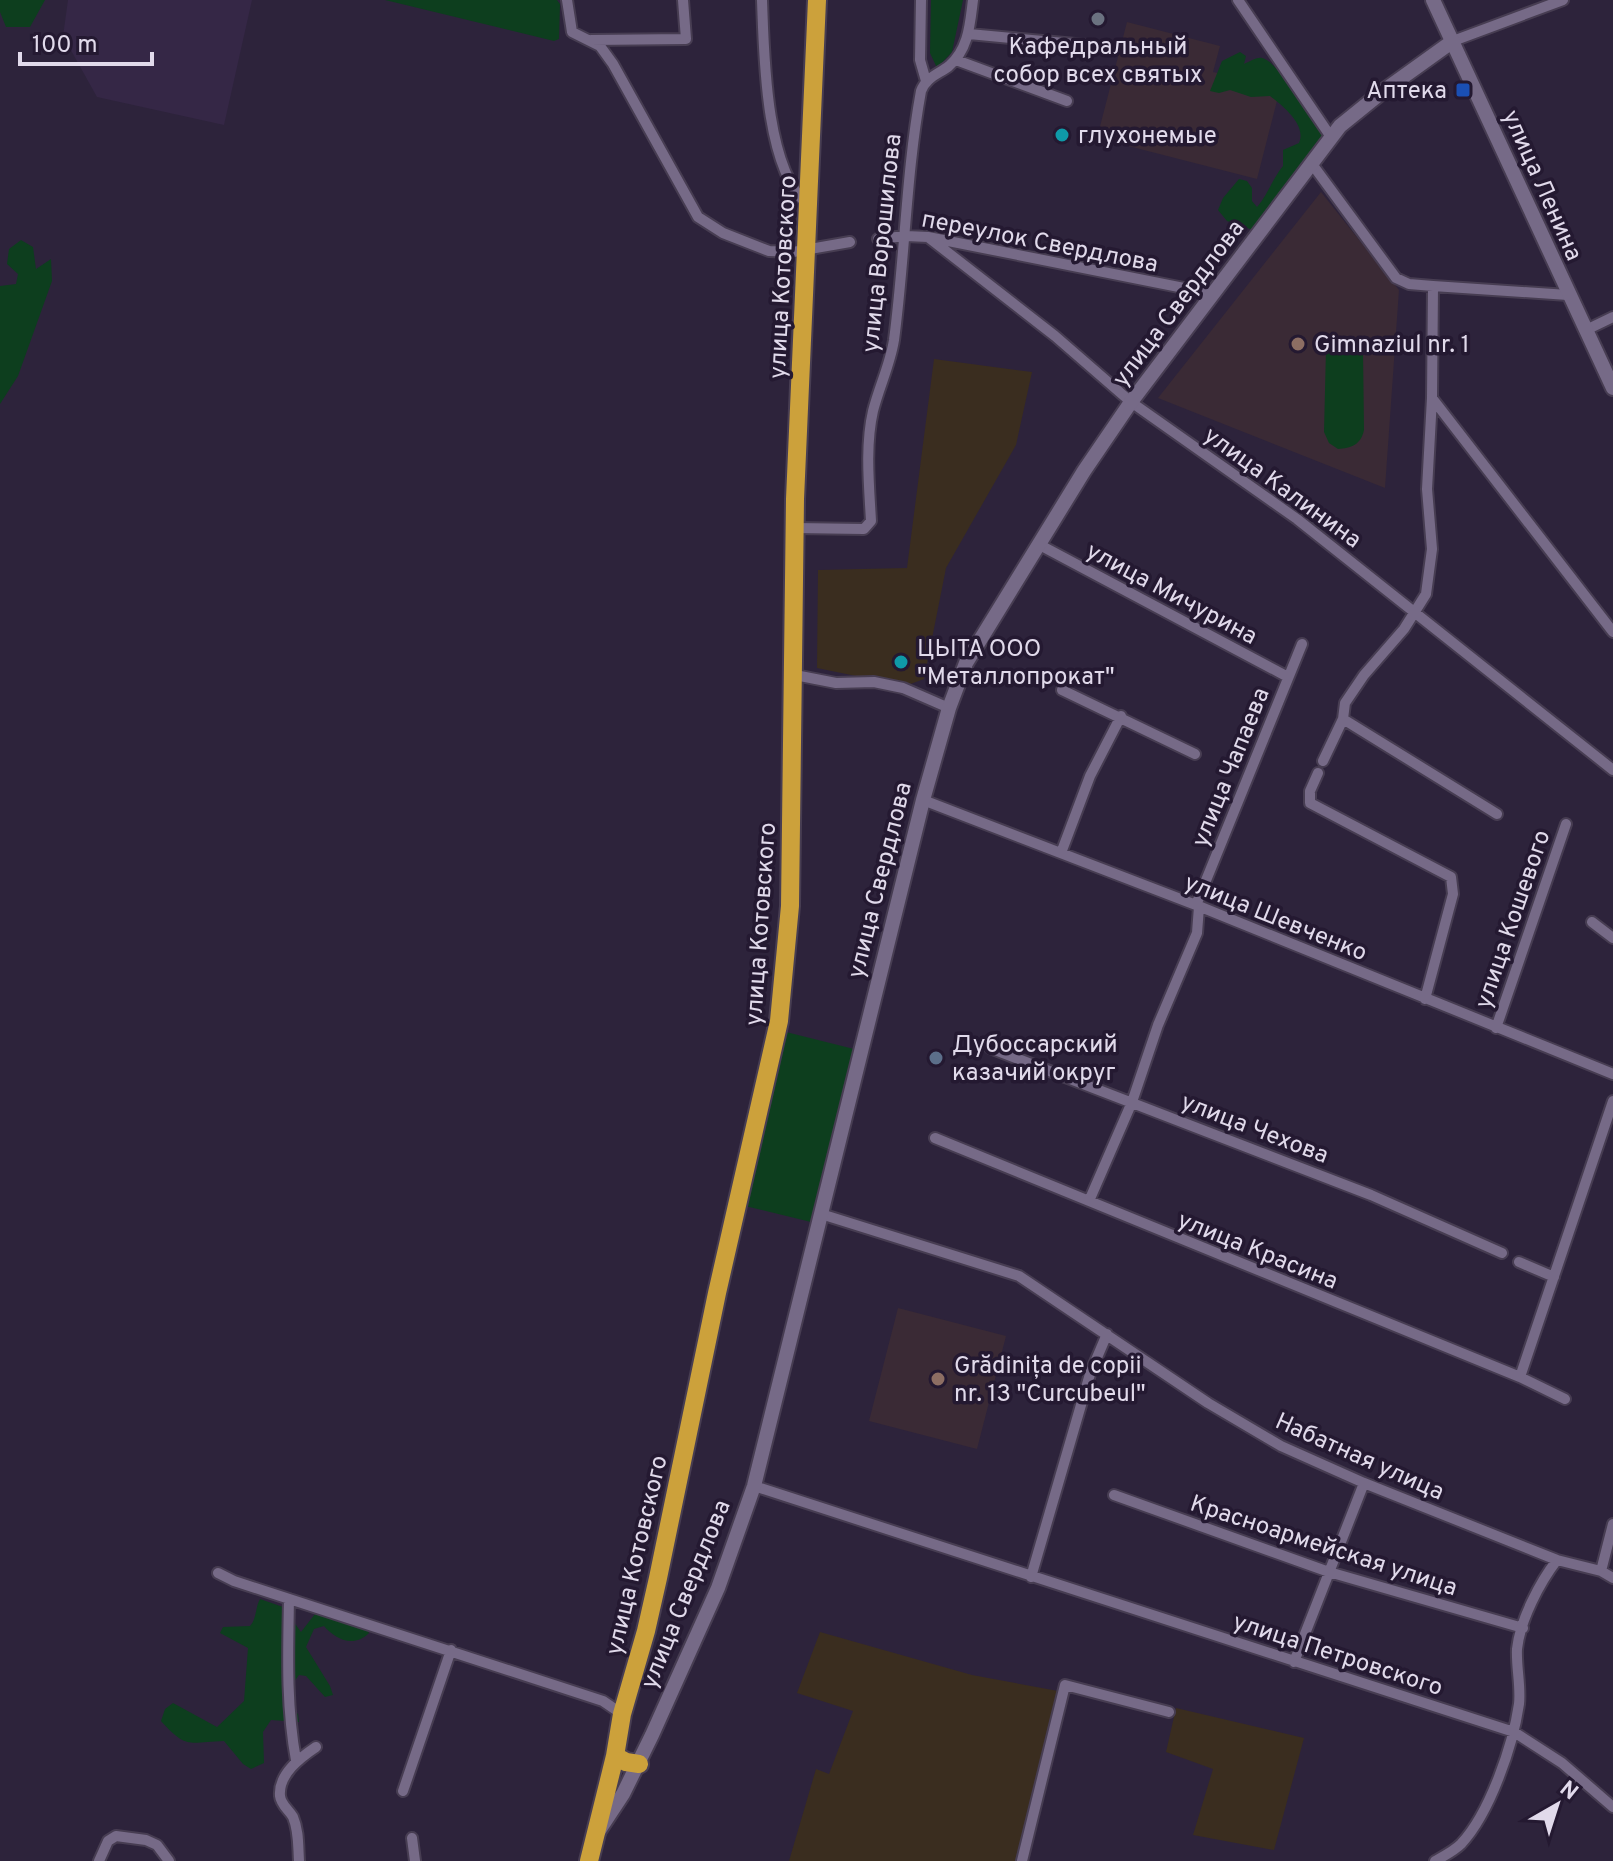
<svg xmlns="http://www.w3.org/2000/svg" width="1613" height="1861" viewBox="0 0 1613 1861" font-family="Overpass,sans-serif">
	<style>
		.built { fill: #352746 }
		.industrial { fill: #3a2d1f }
		.education { fill: #3a2a35 }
		.green { fill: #0d3e1e }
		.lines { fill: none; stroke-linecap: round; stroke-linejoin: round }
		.street-casing { stroke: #473d52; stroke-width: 14 }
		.secondary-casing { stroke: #473d52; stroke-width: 18 }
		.highway-casing { stroke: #473d52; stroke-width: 22 }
		.street { stroke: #766a87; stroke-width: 10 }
		.secondary { stroke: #766a87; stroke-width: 14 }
		.highway { stroke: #cca13b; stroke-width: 18 }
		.worship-dot { fill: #6b7280; stroke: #241931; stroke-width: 3 }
		.transit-dot { fill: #1a4fb4; stroke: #241931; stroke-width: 3 }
		.culture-dot { fill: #0f9aa8; stroke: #241931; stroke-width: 3 }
		.education-dot { fill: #8d6e63; stroke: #241931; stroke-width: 3 }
		.service-dot { fill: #5c6f8a; stroke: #241931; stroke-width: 3 }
		.labels { text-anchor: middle; stroke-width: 7; stroke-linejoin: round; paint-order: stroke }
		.poi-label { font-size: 24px; fill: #e1daeb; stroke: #241931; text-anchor: start }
		.street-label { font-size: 24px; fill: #e1daeb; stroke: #241931 }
	</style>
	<rect width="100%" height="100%" fill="#2d233b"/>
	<path class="built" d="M68,0H252L224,125L97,97L63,36Z"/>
	<path class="industrial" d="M934,359L1032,372L1016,445L946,568L924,679L905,686L817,668L818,570L907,568Z
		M820,1632L972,1675L1058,1691L1017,1861H789L816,1769L829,1774L853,1711L797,1693Z
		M1176,1708L1304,1738L1274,1850L1193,1835L1213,1769L1166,1752Z"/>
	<path class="education" d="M1127,22L1220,46L1213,72L1280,89L1257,179L1097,138Z
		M1321,192L1399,290L1385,488L1158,398Z
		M898,1308L1006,1336L977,1449L869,1421Z"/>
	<path class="green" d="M0,0H45L30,27H6L0,12Z
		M385,0H557L560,4L559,39L554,41Z
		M931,0H963L952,52L937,68L930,53Z
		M1240,52L1246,56L1244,64C1249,62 1256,57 1262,58C1278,61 1312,117 1323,132L1320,143L1253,230L1227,221L1218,210L1223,198L1239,179L1247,181L1252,188V201L1257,207C1268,194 1273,178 1283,166V150L1299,143C1307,125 1283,106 1270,96L1251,97L1230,90L1219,93L1210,91L1222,61Z
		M21,240L33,247L36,269L51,259L52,281L18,376L0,404V286L16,284L18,274L7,264L9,249Z
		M1338,341L1351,342L1363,350L1364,430C1361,445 1351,448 1338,449L1329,443L1324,432L1326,349L1331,343Z
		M786,1032L854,1049L811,1222L745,1206Z
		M260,1599L283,1607L301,1632L315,1614L365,1627L369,1633C354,1648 336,1640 324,1626L314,1629L306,1647L330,1686L333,1695L325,1697L306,1676L299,1675L291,1686L286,1702L298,1714L299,1722L271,1720L263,1732L264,1763L251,1769L243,1764L224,1741C189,1742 187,1750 161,1721L165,1709L173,1703L217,1727L244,1701L248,1648L220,1633L223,1627L250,1626C257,1618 255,1608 260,1599Z"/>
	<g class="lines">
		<defs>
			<path id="street" d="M567,0L572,32L600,46L613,64L698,217L723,233L769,251L793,252L850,242
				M762,0C764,53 765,168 807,204
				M921,0L920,60L926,81
				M1238,0L1331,137
				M969,34L1086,45
				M591,40L686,39L683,0
				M1453,41L1563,0
				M956,60L1067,101
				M1312,164L1396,278L1409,284L1433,286L1568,295
				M928,237L1055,336L1131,402L1297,519L1613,770
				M878,239L906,236L928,237L1214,294
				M1586,330L1613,317
				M1432,398L1613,632
				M795,528L864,529L871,521C869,485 865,446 873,411C879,387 890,365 894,340C905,257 906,173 921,91C926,77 939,74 949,66C969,49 970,23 973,0
				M1038,544L1288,677
				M795,675L836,683L874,682L903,688L949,708
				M1062,690L1195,754
				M1343,719L1497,814
				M1323,761L1343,719L1345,703L1364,675L1404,629L1426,594L1432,549L1427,489L1432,398L1433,286
				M1318,773L1310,791V803L1451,877L1453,894L1425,999
				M923,800L1196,905L1613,1074
				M1061,853L1090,776L1121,716
				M1196,905L1302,644
				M1592,922L1613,938
				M1496,1028L1566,824
				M990,1048L1371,1195L1502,1253
				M935,1138L1520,1377L1565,1399
				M1089,1201L1132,1102L1158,1025L1197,933L1199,907
				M821,1214L1019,1276L1208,1403L1281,1446L1364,1483L1557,1560L1601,1571L1613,1578
				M1519,1262L1554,1277
				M1520,1377L1613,1101
				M754,1486L1514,1732L1562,1763L1613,1807
				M1114,1495L1329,1572L1523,1628
				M1601,1571L1613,1524
				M218,1573L234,1581L603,1701L622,1714
				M1031,1577L1090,1374L1107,1334
				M289,1599C288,1653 286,1706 296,1760
				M1294,1662L1364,1483
				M403,1791L451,1650
				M412,1838L415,1861
				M99,1861L108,1841L116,1836L146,1840L157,1845L169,1861
				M299,1861C298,1846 299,1831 293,1817C289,1810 281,1805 280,1796C278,1774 301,1757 316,1747
				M1022,1861L1065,1685L1169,1712
				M1435,1861C1444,1856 1454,1851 1461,1844C1490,1813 1513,1745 1519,1704C1521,1686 1516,1667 1517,1649C1520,1620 1540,1582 1557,1560"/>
			<path id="secondary" d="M1433,0L1613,388
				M598,1832L623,1794L652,1735L718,1588L754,1486L923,800L949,708L966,663L1084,471L1131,402L1340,126L1382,92L1453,41"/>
			<path id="highway" d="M615,1756L626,1762L639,1764
				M589,1861L615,1756L622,1714L646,1631L658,1578L717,1293L779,1021L790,906L795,499L817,0"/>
		</defs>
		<use href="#street" class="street-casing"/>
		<use href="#secondary" class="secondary-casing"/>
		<use href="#highway" class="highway-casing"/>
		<use href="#street" class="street"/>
		<use href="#secondary" class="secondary"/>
		<use href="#highway" class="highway"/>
	</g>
	<circle class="worship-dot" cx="1098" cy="19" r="8"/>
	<rect class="transit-dot" x="1455" y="82" width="16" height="16" rx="4"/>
	<g class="culture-dot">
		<circle cx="1062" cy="135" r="8"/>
		<circle cx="901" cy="662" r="8"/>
	</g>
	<g class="education-dot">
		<circle cx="1298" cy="344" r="8"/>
		<circle cx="938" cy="1379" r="8"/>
	</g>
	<circle class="service-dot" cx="936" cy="1058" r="8"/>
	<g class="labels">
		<g class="poi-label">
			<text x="1098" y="54" text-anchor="middle">Кафедральный<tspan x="1098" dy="28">собор всех святых</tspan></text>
			<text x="1447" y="98" text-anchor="end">Аптека</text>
			<text x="1078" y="143">глухонемые</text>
			<text x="1314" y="352">Gimnaziul nr. 1</text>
			<text x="917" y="656">ЦЫТА ООО<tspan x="917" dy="28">"Металлопрокат"</tspan></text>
			<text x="952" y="1052">Дубоссарский<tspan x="952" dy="28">казачий округ</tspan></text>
			<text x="954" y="1373">Grădinița de copii<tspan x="954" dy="28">nr. 13 "Curcubeul"</tspan></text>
		</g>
		<g class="street-label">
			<text transform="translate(1543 185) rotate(66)" y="8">улица Ленина</text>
			<text transform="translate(1040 241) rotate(11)" y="8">переулок Свердлова</text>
			<text transform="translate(881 243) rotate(-84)" y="8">улица Ворошилова</text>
			<text transform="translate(782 277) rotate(-87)" y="8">улица Котовского</text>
			<text transform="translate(1178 303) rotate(-53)" y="8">улица Свердлова</text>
			<text transform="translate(1283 487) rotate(36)" y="8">улица Калинина</text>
			<text transform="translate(1172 593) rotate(28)" y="8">улица Мичурина</text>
			<text transform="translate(1230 767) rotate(-68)" y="8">улица Чапаева</text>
			<text transform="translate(879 880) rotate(-76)" y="8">улица Свердлова</text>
			<text transform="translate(1276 917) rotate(22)" y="8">улица Шевченко</text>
			<text transform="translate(1512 919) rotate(-71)" y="8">улица Кошевого</text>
			<text transform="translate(760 924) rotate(-86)" y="8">улица Котовского</text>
			<text transform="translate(1255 1128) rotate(21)" y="8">улица Чехова</text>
			<text transform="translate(1258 1250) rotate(22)" y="8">улица Красина</text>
			<text transform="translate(1360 1456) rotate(24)" y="8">Набатная улица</text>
			<text transform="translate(1324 1545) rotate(18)" y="8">Красноармейская улица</text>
			<text transform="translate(636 1555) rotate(-77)" y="8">улица Котовского</text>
			<text transform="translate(685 1594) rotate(-68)" y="8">улица Свердлова</text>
			<text transform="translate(1338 1654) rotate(18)" y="8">улица Петровского</text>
		</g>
	</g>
	<g transform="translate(1557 1805) rotate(39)" stroke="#241931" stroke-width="6" paint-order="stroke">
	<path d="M0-6L14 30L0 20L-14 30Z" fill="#e1daeb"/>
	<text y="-12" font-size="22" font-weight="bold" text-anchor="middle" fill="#e1daeb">N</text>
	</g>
	<path d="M20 52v12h132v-12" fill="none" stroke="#e1daeb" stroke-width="4"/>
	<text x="32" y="52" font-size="24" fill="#e1daeb" stroke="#241931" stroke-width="6" paint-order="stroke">100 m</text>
</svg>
